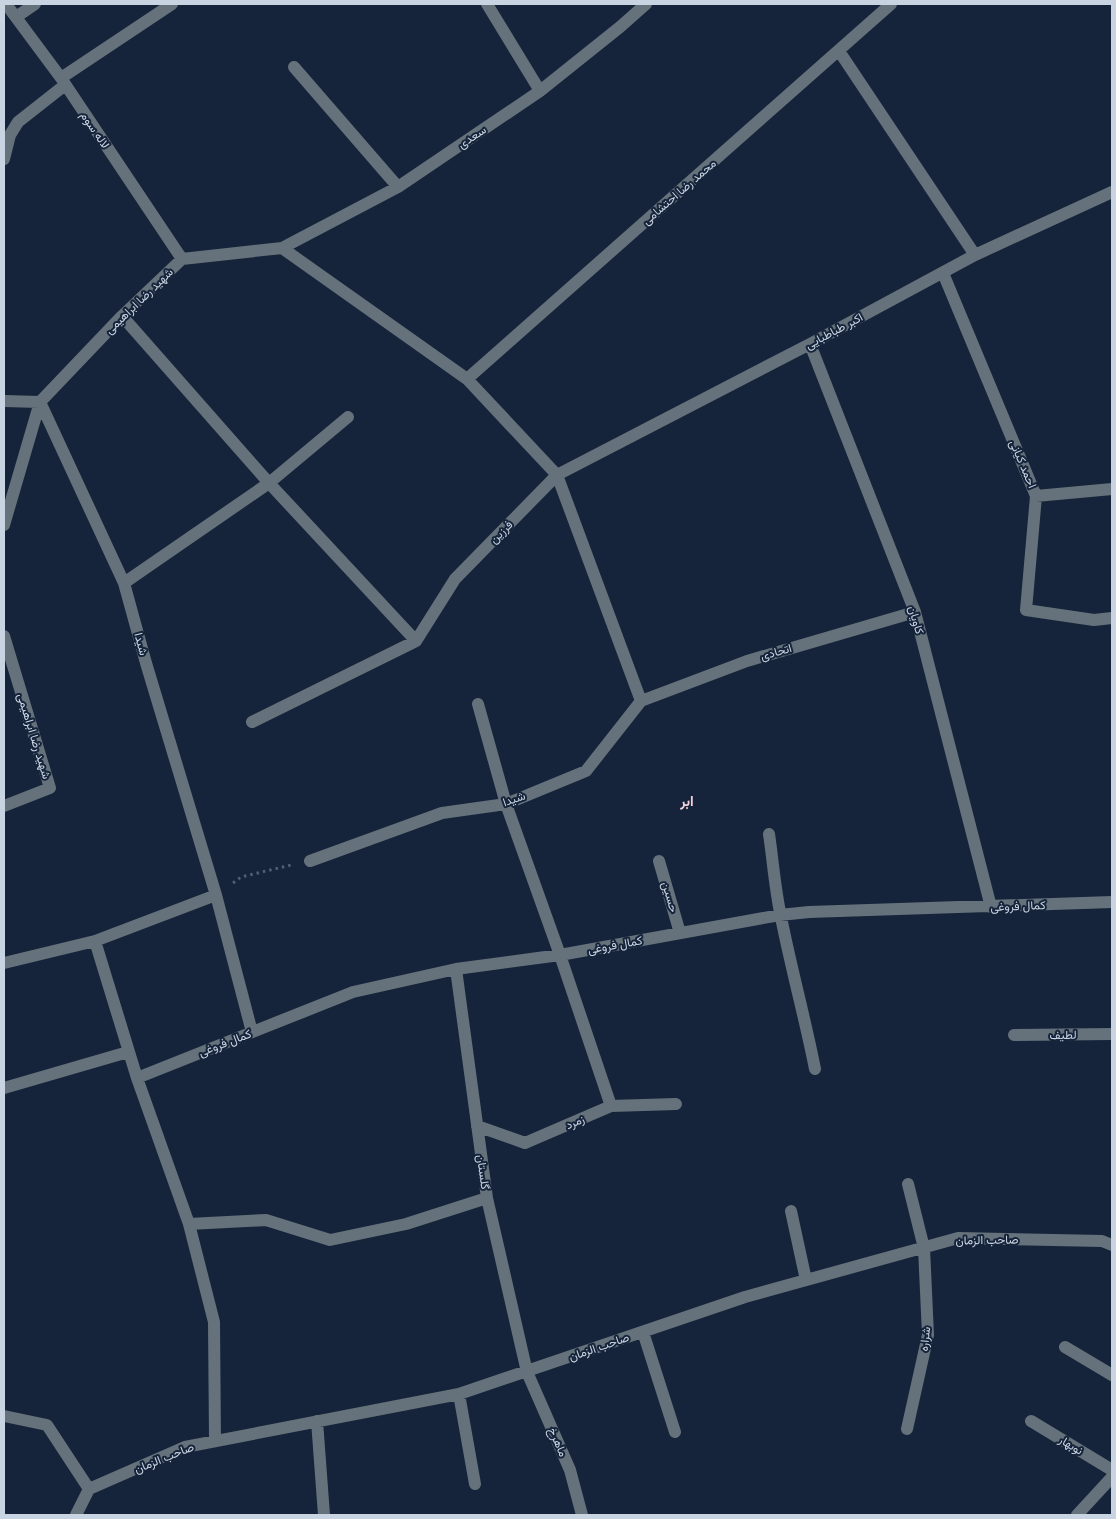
<svg xmlns="http://www.w3.org/2000/svg" width="1116" height="1519" viewBox="0 0 1116 1519" font-family="'Golos Text',Vazirmatn,sans-serif">
	<style>
		.lines { fill: none; stroke-linecap: round; stroke-linejoin: round }
		.path { stroke: #515f72; stroke-width: 3; stroke-dasharray: 2.5 4; stroke-linecap: butt }
		.minor { stroke: #65727b; stroke-width: 12 }
		.labels { text-anchor: middle; stroke-width: 4; stroke-linejoin: round; paint-order: stroke }
		.street-label { font-size: 12px; fill: #c9d4e2; stroke: #15243a }
		.neighbourhood-label { font-size: 14px; font-weight: bold; fill: #f5d3de; stroke: #15243a }
	</style>
	<rect width="100%" height="100%" fill="#15243a"/>
	<g class="lines">
		<path class="path" d="M233,883L241,877L291,865"/>
		<path class="minor" d="M6,4L61,78L182,259
			M487,4L540,91
			M16,17L35,4
			M839,51L975,255
			M294,67L398,187
			M61,78L172,4
			M4,159L10,135L18,122L65,85
			M282,248L398,187L540,91L620,27L646,4
			M943,273L1036,496L1026,610L1094,620L1112,618
			M122,316L269,483L416,641
			M810,344L915,612L991,907
			M467,379L891,4
			M4,401L40,402L122,316L182,259L282,248L467,379L557,475L641,701
			M40,402L124,583L146,663L216,895L252,1032
			M1036,496L1112,489
			M4,525L40,402
			M124,583L269,483L348,417
			M4,636L50,788L4,806
			M641,701L747,661L915,612
			M478,704L506,804L560,955L611,1106
			M252,722L416,641L455,579L557,475L810,344L975,255L1112,192
			M769,834C773,861 775,890 781,917C791,968 805,1018 815,1069
			M310,861L442,813L506,804L586,771L641,701
			M659,861L680,933
			M95,941L137,1078L189,1224L214,1322L215,1441
			M4,963L95,941L216,895
			M456,969L487,1198L527,1372L570,1470L582,1515
			M1014,1035L1112,1034
			M137,1078L353,992L456,969L560,955L780,915L809,912L1112,902
			M4,1088L128,1052
			M477,1126L525,1143L611,1106L676,1104
			M791,1211L806,1280
			M189,1224L266,1220L330,1240L406,1224L487,1198
			M643,1332L675,1432
			M1065,1347L1112,1375
			M459,1394L475,1484
			M4,1416L47,1425L89,1489
			M317,1421L324,1515
			M1031,1421L1112,1470
			M907,1429L928,1335L924,1248L908,1184
			M89,1489L185,1447L459,1394L745,1297L958,1238L1102,1241L1112,1245
			M76,1515L89,1489
			M1077,1515L1112,1477"/>
	</g>
	<g class="labels">
		<g class="street-label">
			<text transform="translate(95 130) rotate(56)" y="4">لاله سوم</text>
			<text transform="translate(472 137) rotate(-34)" y="4">سعدی</text>
			<text transform="translate(679 192) rotate(-41)" y="4">محمد رضا احتشامی</text>
			<text transform="translate(139 301) rotate(-44)" y="4">شهید رضا ابراهیمی</text>
			<text transform="translate(834 331) rotate(-28)" y="4">اکبر طباطبایی</text>
			<text transform="translate(1023 464) rotate(67)" y="4">احمد کیانی</text>
			<text transform="translate(501 532) rotate(-45)" y="4">فرزین</text>
			<text transform="translate(916 620) rotate(74)" y="4">کاویان</text>
			<text transform="translate(141 644) rotate(75)" y="4">شیدا</text>
			<text transform="translate(776 652) rotate(-16)" y="4">اتحادی</text>
			<text transform="translate(34 736) rotate(73)" y="4">شهید رضا ابراهیمی</text>
			<text transform="translate(514 799) rotate(-19)" y="4">شیدا</text>
			<text transform="translate(670 897) rotate(74)" y="4">حسین</text>
			<text transform="translate(1018 906) rotate(-2)" y="4">کمال فروغی</text>
			<text transform="translate(615 945) rotate(-10)" y="4">کمال فروغی</text>
			<text transform="translate(1063 1035) rotate(-1)" y="4">لطیف</text>
			<text transform="translate(225 1043) rotate(-21)" y="4">کمال فروغی</text>
			<text transform="translate(575 1122) rotate(-23)" y="4">زمرد</text>
			<text transform="translate(483 1172) rotate(82)" y="4">گلستان</text>
			<text transform="translate(987 1240) rotate(-1)" y="4">صاحب الزمان</text>
			<text transform="translate(925 1339) rotate(-83)" y="4">شراره</text>
			<text transform="translate(599 1347) rotate(-19)" y="4">صاحب الزمان</text>
			<text transform="translate(558 1442) rotate(67)" y="4">ماهرخ</text>
			<text transform="translate(1071 1445) rotate(31)" y="4">نوبهار</text>
			<text transform="translate(164 1458) rotate(-22)" y="4">صاحب الزمان</text>
		</g>
		<g class="neighbourhood-label">
			<text x="687" y="806">ابر</text>
		</g>
	</g>
	<rect width="1116" height="1519" fill="none" stroke="#c9d4e2" stroke-width="10"/>
</svg>
